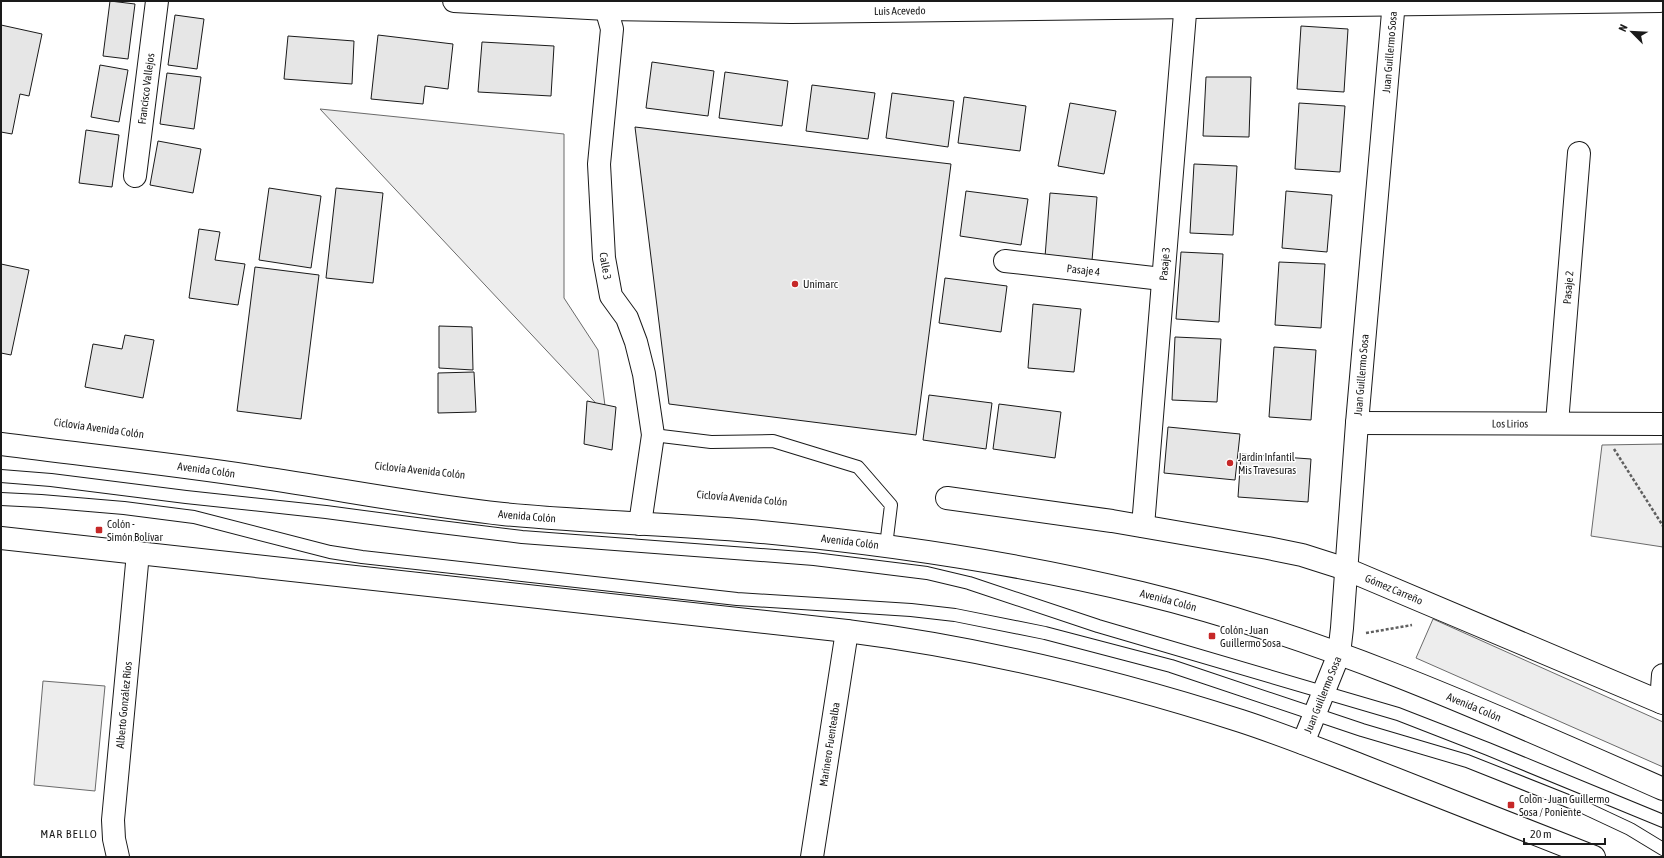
<svg xmlns="http://www.w3.org/2000/svg" width="1664" height="858" viewBox="0 0 1664 858" font-family="'Asap Condensed',sans-serif">
	<style>
		.built { fill: #ededed; stroke: #6a6a6a }
		.building { fill: #e6e6e6; stroke: #1a1a1a }
		.lines { fill: none; stroke-linecap: round; stroke-linejoin: round }
		.lane-casing { stroke: #1a1a1a; stroke-width: 14 }
		.street-casing { stroke: #1a1a1a; stroke-width: 24 }
		.secondary-casing { stroke: #1a1a1a; stroke-width: 24 }
		.primary-casing { stroke: #1a1a1a; stroke-width: 24 }
		.path { stroke: #5f5f5f; stroke-width: 2.5; stroke-dasharray: 3 2; stroke-linecap: butt }
		.lane { stroke: #fff; stroke-width: 12 }
		.street { stroke: #fff; stroke-width: 22 }
		.secondary { stroke: #fff; stroke-width: 22 }
		.primary { stroke: #fff; stroke-width: 22 }
		.poi-dot { fill: #c62828; stroke: #fff; stroke-width: 1.5 }
		.labels { text-anchor: middle; stroke-width: 3; stroke-linejoin: round; paint-order: stroke }
		.street-label { font-size: 11px; fill: #1a1a1a; stroke: #fff }
		.poi-label { font-size: 11px; fill: #1a1a1a; stroke: #fff; text-anchor: start }
		.neighbourhood-label { font-size: 12px; letter-spacing: 1px; fill: #1a1a1a; stroke: #fff }
	</style>
	<rect width="100%" height="100%" fill="#fff"/>
	<path class="built" d="M320,109L564,134V298L598,350L606,414Z
		M1663,444V547L1591,536L1602,445Z
		M1433,619L1663,722V767L1416,658Z
		M43,681L105,686L95,791L34,785Z"/>
	<path class="building" d="M110,1L135,4L128,59L103,56Z
		M175,15L204,19L197,69L168,65Z
		M1,25L42,34L29,96L20,94L12,134L1,132Z
		M1301,26L1348,29L1344,92L1297,89Z
		M378,35L453,44L448,89L425,86L423,104L371,99Z
		M288,36L354,41L352,84L284,79Z
		M482,42L554,46L551,96L478,92Z
		M652,62L714,71L708,116L646,108Z
		M100,65L128,70L119,122L91,117Z
		M725,72L788,81L782,126L719,118Z
		M167,73L201,77L194,129L160,124Z
		M1206,77H1251L1249,137L1203,136Z
		M812,85L875,93L868,139L806,131Z
		M892,93L954,101L948,147L886,138Z
		M964,97L1026,106L1020,151L958,143Z
		M1070,103L1116,111L1104,174L1058,166Z
		M1299,103L1345,106L1340,172L1295,169Z
		M635,127L951,164L916,435L669,404Z
		M86,130L119,135L112,187L79,183Z
		M158,141L201,149L193,193L150,185Z
		M1194,164L1237,166L1233,235L1190,233Z
		M269,188L321,196L311,268L259,260Z
		M336,188L383,193L373,283L326,278Z
		M966,191L1028,199L1021,245L960,236Z
		M1286,191L1332,195L1327,252L1282,248Z
		M1050,193L1097,197L1092,261L1045,257Z
		M199,229L220,232L215,260L245,264L238,305L189,298Z
		M1181,252L1223,254L1219,322L1176,319Z
		M1279,262L1325,264L1321,328L1275,325Z
		M1,264L29,270L11,355L1,353Z
		M255,267L319,275L301,419L237,411Z
		M945,278L1007,286L1001,332L939,323Z
		M1033,304L1081,309L1074,372L1028,368Z
		M439,326L472,327L473,370L439,368Z
		M125,335L154,340L143,398L85,387L93,344L122,349Z
		M1175,337L1221,339L1217,402L1172,400Z
		M1274,347L1316,350L1311,420L1269,417Z
		M474,372L476,412L438,413V373Z
		M929,395L992,403L986,449L923,440Z
		M587,401L616,407L612,450L584,444Z
		M999,404L1061,412L1055,458L993,449Z
		M1168,427L1240,434L1235,480L1164,473Z
		M1241,454L1311,459L1308,502L1238,497Z"/>
	<g class="lines">
		<defs>
			<path id="lane" d="M653,435L711,442L773,441L858,467L891,505L886,546
				M1,476L51,480L186,497L326,512L424,525L522,537L814,559L927,573L969,583L1098,626L1398,714L1488,749L1663,821
				M1,499L41,501L124,508L194,517L330,552L362,557L737,599L911,610L955,615L1045,633L1171,666L1362,730L1467,761L1583,807L1630,829L1663,849"/>
			<g id="street">
				<path id="s1" d="M454,1L607,9L791,12L1660,1"/>
				<path id="s2" d="M604,1L612,29L599,164L604,258L611,296L627,318L636,342L644,374L653,435L640,524"/>
				<path id="s3" d="M135,176L157,1"/>
				<path id="s4" d="M1005,261L1162,279"/>
				<path id="s5" d="M1557,423L1579,153"/>
				<path d="M947,498L1112,521L1268,548L1302,555L1346,569"/>
				<path id="s6" d="M1143,526L1186,1"/>
				<path d="M1661,702L1663,675"/>
				<path id="s7" d="M118,857L114,839L113,820L138,553"/>
				<path id="s8" d="M812,857L847,631"/>
			</g>
			<g id="secondary">
				<path id="s9" d="M1357,423L1663,424"/>
				<path id="s10" d="M1346,569L1663,703"/>
				<path id="s11" d="M1303,743L1339,654L1342,628L1357,423L1394,1"/>
			</g>
			<g id="primary">
				<path id="s12" d="M1,444C86,455 172,464 257,477C339,489 420,505 503,514C586,522 669,524 751,531C882,543 1013,562 1141,593C1323,637 1493,714 1663,789"/>
				<path d="M1,538L847,631C981,648 1113,680 1241,721C1281,734 1321,750 1360,765C1438,795 1516,826 1594,857"/>
			</g>
		</defs>
		<use href="#lane" class="lane-casing"/>
		<use href="#street" class="street-casing"/>
		<use href="#secondary" class="secondary-casing"/>
		<use href="#primary" class="primary-casing"/>
		<path class="path" d="M1614,449L1663,526
			M1366,633L1412,625"/>
		<use href="#lane" class="lane"/>
		<use href="#street" class="street"/>
		<use href="#secondary" class="secondary"/>
		<use href="#primary" class="primary"/>
	</g>
	<g class="poi-dot">
		<circle cx="795" cy="284" r="4"/>
		<circle cx="1230" cy="463" r="4"/>
		<rect x="95" y="526" width="8" height="8" rx="2"/>
		<rect x="1208" y="632" width="8" height="8" rx="2"/>
		<rect x="1507" y="801" width="8" height="8" rx="2"/>
	</g>
	<g class="labels">
		<g class="street-label">
			<text dy="4" stroke="none"><textPath href="#s1" startOffset="446">Luis Acevedo</textPath></text>
			<text dy="4" stroke="none"><textPath href="#s11" startOffset="700">Juan Guillermo Sosa</textPath></text>
			<text dy="4" stroke="none"><textPath href="#s3" startOffset="88">Francisco Vallejos</textPath></text>
			<text dy="4" stroke="none"><textPath href="#s6" startOffset="263">Pasaje 3</textPath></text>
			<text dy="4" stroke="none"><textPath href="#s2" startOffset="267">Calle 3</textPath></text>
			<text dy="4" stroke="none"><textPath href="#s4" startOffset="79">Pasaje 4</textPath></text>
			<text dy="4" stroke="none"><textPath href="#s5" startOffset="136">Pasaje 2</textPath></text>
			<text dy="4" stroke="none"><textPath href="#s11" startOffset="376">Juan Guillermo Sosa</textPath></text>
			<text dy="4" stroke="none"><textPath href="#s9" startOffset="153">Los Lirios</textPath></text>
			<text transform="translate(99 428) rotate(8)" y="4">Ciclovía Avenida Colón</text>
			<text dy="4" stroke="none"><textPath href="#s12" startOffset="207">Avenida Colón</textPath></text>
			<text transform="translate(420 470) rotate(6)" y="4">Ciclovía Avenida Colón</text>
			<text transform="translate(742 498) rotate(5)" y="4">Ciclovía Avenida Colón</text>
			<text dy="4" stroke="none"><textPath href="#s12" startOffset="531">Avenida Colón</textPath></text>
			<text dy="4" stroke="none"><textPath href="#s12" startOffset="855">Avenida Colón</textPath></text>
			<text dy="4" stroke="none"><textPath href="#s10" startOffset="52">Gómez Carreño</textPath></text>
			<text dy="4" stroke="none"><textPath href="#s12" startOffset="1179">Avenida Colón</textPath></text>
			<text dy="4" stroke="none"><textPath href="#s11" startOffset="52">Juan Guillermo Sosa</textPath></text>
			<text dy="4" stroke="none"><textPath href="#s7" startOffset="153">Alberto González Ríos</textPath></text>
			<text dy="4" stroke="none"><textPath href="#s12" startOffset="1503">Avenida Colón</textPath></text>
			<text dy="4" stroke="none"><textPath href="#s8" startOffset="114">Marinero Fuentealba</textPath></text>
		</g>
		<g class="poi-label">
			<text x="803" y="288">Unimarc</text>
			<text x="1238" y="461">Jardín Infantil<tspan x="1238" dy="13">Mis Travesuras</tspan></text>
			<text x="107" y="528">Colón -<tspan x="107" dy="13">Simón Bolívar</tspan></text>
			<text x="1220" y="634">Colón - Juan<tspan x="1220" dy="13">Guillermo Sosa</tspan></text>
			<text x="1519" y="803">Colon - Juan Guillermo<tspan x="1519" dy="13">Sosa / Poniente</tspan></text>
		</g>
		<g class="neighbourhood-label">
			<text x="69" y="838">MAR BELLO</text>
		</g>
	</g>
	<rect width="1664" height="858" fill="none" stroke="#1a1a1a" stroke-width="4"/>
	<g transform="translate(1632 32) rotate(294)" stroke="#ffffff" stroke-width="3" paint-order="stroke">
	<path d="M0-3L7 15L0 10L-7 15Z" fill="#1a1a1a"/>
	<text y="-6" font-size="11" font-weight="bold" text-anchor="middle" fill="#1a1a1a">N</text>
	</g>
	<path d="M1524 838v6h81v-6" fill="none" stroke="#1a1a1a" stroke-width="2"/>
	<text x="1530" y="838" font-size="12" fill="#1a1a1a" stroke="#ffffff" stroke-width="3" paint-order="stroke">20 m</text>
</svg>
